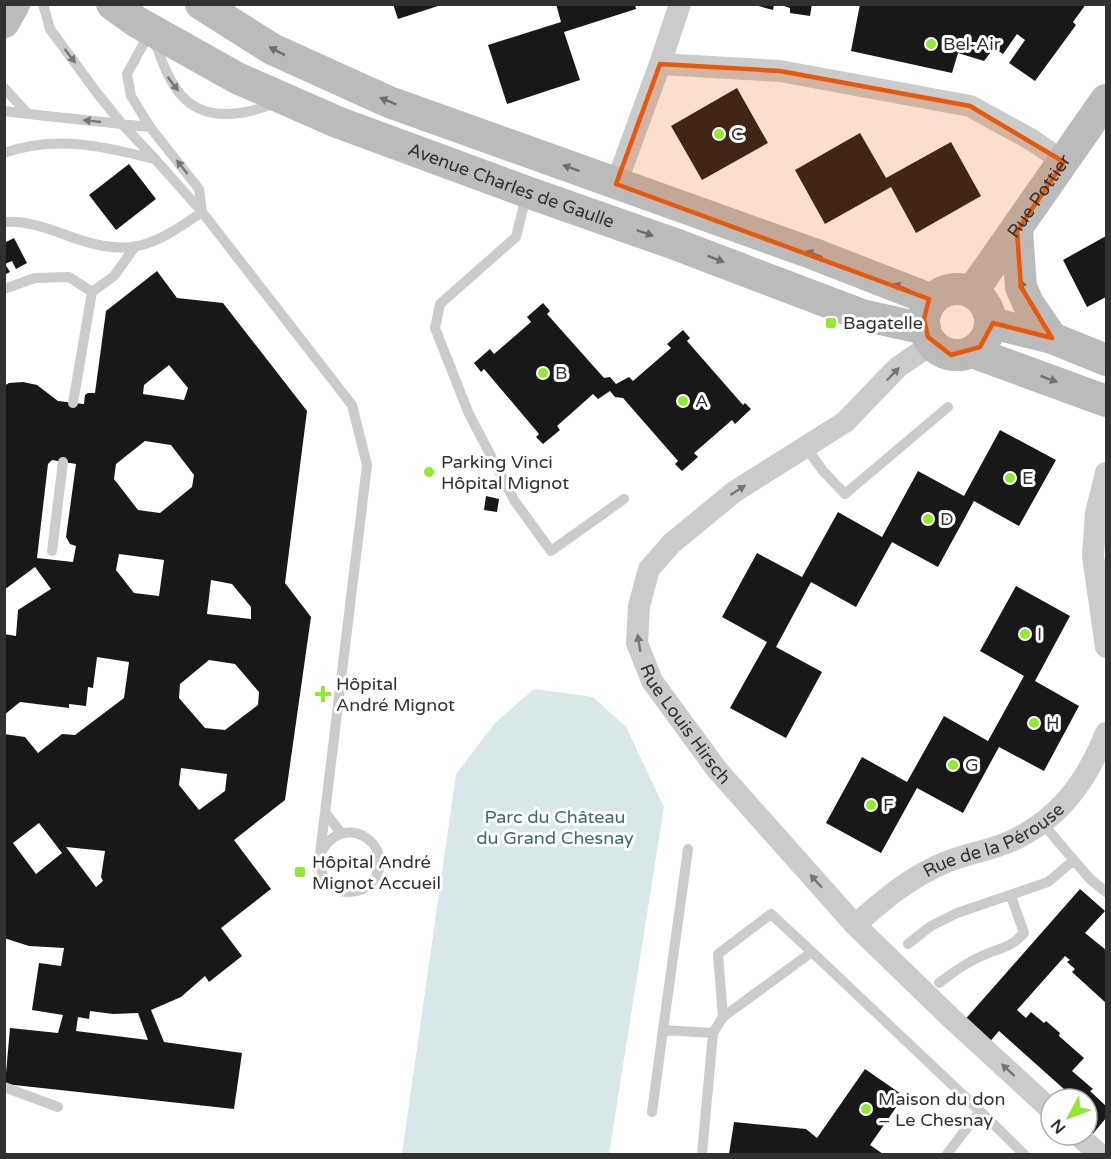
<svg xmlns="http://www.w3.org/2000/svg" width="1111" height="1159" viewBox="0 0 1111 1159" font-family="'Varela Round',sans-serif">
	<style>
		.green { fill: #d8e8e9 }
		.building { fill: #181818; fill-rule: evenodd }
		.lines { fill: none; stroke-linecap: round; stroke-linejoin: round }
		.lane { stroke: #cbcbcb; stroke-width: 10 }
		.street { stroke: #cbcbcb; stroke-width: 22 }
		.secondary { stroke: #bbb; stroke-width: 32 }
		.oneway { fill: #6f6f6f }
		.oneway2 { fill: #767676 }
		.marked { fill: #e8590c; fill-opacity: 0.2; stroke: #e8590c; stroke-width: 4.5; stroke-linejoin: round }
		.poi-dot { fill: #91ea30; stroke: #fff; stroke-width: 2 }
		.labels { text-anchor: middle; stroke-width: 6; stroke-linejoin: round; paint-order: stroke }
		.poi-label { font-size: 18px; fill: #313131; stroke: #fff; text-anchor: start }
		.street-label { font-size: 18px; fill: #313131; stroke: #fff }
		.park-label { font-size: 18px; fill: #3c6a6e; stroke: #fff }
	</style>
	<rect width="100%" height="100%" fill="#fff"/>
	<path class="green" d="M534,689L593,697L626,727L664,807L609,1154H402L456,774L495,723Z"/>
	<path class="building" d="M393,4H441V5L398,19Z
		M556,4H635L636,9L564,32L580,80L507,104L488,45L561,22Z
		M751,4H774L773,10Z
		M778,4H812L810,16L790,13V8Z
		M860,4H1086L1073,22L1076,25L1035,81L1009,63L1025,40L1017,34L1003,54L994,48L984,61L958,53L952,73L851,51Z
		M737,88L768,143L702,180L671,126Z
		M860,133L886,178L951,142L981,196L916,233L891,187L825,224L795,170Z
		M129,164L156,199L116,230L89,195Z
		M1106,236V297L1087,307L1063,260Z
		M14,238L27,263L16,269L12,261L5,264L10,272L4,275V243Z
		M157,271L177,298L223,303L307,411L285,583L311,617L285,800L234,840L271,889L221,928L242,956L209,982L205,976L181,997L151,1010L164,1042L242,1053L234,1109L5,1084L10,1028L58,1033L63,1015L32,1010L39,963L61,966L64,948L29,946L4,938V734L25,737L38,753L62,734L75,735L124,698L129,662L97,657L93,688L88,687L86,706L69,704V708L20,702L4,715V634L16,636L18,610L51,589L35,567L4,590V386L9,383L23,382L37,385L58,401L84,404L85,395L88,393H95L106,311ZM169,365L188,388L184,400L143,394L144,385ZM145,441L171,445L194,475L192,487L160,513L138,510L114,479L116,464ZM52,460L76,464L66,537L70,544L76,546L73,562L37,558L48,464ZM119,554L164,560L159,596L134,593L116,570ZM211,580L232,584L251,607V619L207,614ZM209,660L235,664L259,692L258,705L225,730L205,728L179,698L180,684ZM181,768L227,774L225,791L199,810L179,785ZM39,823L62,853L36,874L13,843ZM66,847L105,851L101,877L103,881L96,887ZM90,1011L113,1014L138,1013L148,1040L76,1031L78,1017L89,1019Z
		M543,303L550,311L547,314L604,378L610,377L616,384L629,377L633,381L671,348L667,344L683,330L690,338L687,341L743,405L745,403L751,409L735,424L732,420L694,453L698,457L682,471L675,464L678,461L623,398L615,397L610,391L598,399L593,394L557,426L560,430L543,444L536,437L539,434L484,369L481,372L474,363L490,349L494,354L531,322L527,317Z
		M1000,430L1056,460L1019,526L974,501L938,567L892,542L856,607L811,582L776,647L822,672L786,738L730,708L767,642L722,617L757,553L802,577L838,512L882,537L918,471L964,496Z
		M486,496L499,499L497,512L484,510Z
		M1016,586L1070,616L1035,681L1079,706L1044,771L999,747L963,813L917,788L881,853L826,823L862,757L907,782L944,716L988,741L1024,676L980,651Z
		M1080,889L1105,911L1085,933L1106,950V1003L1072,972L1075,969L1067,962L1070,960L1065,956L1017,1010L1026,1018L1031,1012L1044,1023L1046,1021L1060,1033L1059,1036L1084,1058L1072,1071L1093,1089L1090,1091L1106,1106V1118L1091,1136L1087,1132V1099H1057L1065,1090L999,1031L987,1045L962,1023Z
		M865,1069L904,1096L870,1145L883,1154H729L734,1122L806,1129L817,1138Z"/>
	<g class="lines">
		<path class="lane" d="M43,4L50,29L97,93L122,124L155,159L202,212L352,405L367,465L320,854C318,873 328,892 349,892C358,892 367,888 373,881C399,847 344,807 320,854
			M150,32L127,74L131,96L150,127L199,189L202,212
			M154,39C169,83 184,121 239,113C251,112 263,107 275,104
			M4,88L28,114L150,127
			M4,111L28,114
			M4,153C56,135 103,146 154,159
			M527,193L516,237L440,304L435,328L469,414L514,500L551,551L624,499
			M4,222C24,220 45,227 63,234C127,258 148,250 202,212
			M4,289L35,278L69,277L92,292
			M73,403L92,292L114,276L134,248
			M806,447L823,471L845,494L948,407
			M52,551L63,462
			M325,812L341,833
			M1043,824L1090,879L1106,892
			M908,944L931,926L957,913L1048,882L1074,860
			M939,983C953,972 967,962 984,955C1002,947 1009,949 1024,933L1011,896
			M723,1017L718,954L771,914L812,952
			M663,1030L688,849
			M4,1087L58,1107
			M652,1112L663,1030L713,1033
			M702,1154L713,1033L723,1017L812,952L980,1111L1024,1154
			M947,1154L980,1111"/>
		<g class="street">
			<path d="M660,64L780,71L970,106L1032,140L1064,162"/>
			<path d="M616,184L660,64L680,4"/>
			<path id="s1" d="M932,344L898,367L845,422L734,492L672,543L649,569L639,606L637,643L652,681L718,771L855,925L951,1018L1051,1110"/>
			<path d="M1106,473L1096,513L1093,556L1106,647"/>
			<path id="s2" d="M855,925C882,901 910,877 944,863C965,854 988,851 1009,842C1059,820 1086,782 1106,733"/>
			<path d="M1078,1135L1099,1154"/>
		</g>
		<g class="secondary">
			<path id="s3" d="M112,4L137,22L237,78L337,122L527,192L675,244L862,315L925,329"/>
			<path d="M201,4L272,49L389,102L814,254L932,300"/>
			<path d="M4,22L14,4"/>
			<path d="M1017,231L1021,287L1028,303L1052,338"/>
			<circle cx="957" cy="322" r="33"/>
			<path id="s4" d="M972,292L1106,100"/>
			<path d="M991,323L1052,338L1106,360"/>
			<path d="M972,352L1106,401"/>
		</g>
	</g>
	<defs><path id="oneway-solid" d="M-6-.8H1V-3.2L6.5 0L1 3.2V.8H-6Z" transform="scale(1.5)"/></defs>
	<g class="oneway">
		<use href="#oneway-solid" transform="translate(277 51) rotate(-153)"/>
		<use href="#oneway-solid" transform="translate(388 101) rotate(-158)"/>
		<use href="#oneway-solid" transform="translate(571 168) rotate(-160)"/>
		<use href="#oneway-solid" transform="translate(645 233) rotate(19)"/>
		<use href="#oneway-solid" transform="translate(814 254) rotate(-160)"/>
		<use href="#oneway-solid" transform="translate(716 259) rotate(21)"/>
		<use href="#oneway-solid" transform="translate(901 287) rotate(-158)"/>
		<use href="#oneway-solid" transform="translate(1023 288) rotate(-106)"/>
		<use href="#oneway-solid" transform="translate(1049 379) rotate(20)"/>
	</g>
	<g class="oneway2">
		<use href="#oneway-solid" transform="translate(70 56) rotate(53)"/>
		<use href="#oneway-solid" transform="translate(173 84) rotate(53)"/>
		<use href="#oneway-solid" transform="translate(92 121) rotate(-174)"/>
		<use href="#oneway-solid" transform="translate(182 167) rotate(-128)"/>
		<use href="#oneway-solid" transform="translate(893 374) rotate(-46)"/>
		<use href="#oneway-solid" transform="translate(738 490) rotate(-33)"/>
		<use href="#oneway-solid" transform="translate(639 643) rotate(-99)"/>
		<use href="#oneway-solid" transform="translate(816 881) rotate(-131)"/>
		<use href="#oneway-solid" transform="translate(1008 1070) rotate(-137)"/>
	</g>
	<path class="marked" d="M660,64L780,71L970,106L1064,162L1017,231L1021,287L1052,338L993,323L980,347L951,355L928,337L924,319L929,299L616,184Z"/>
	<g class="poi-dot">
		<circle cx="931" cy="44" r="6"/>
		<circle cx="719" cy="134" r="6"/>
		<rect x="825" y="317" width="12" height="12" rx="3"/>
		<circle cx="543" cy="373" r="6"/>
		<circle cx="683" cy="401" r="6"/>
		<circle cx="429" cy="472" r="6"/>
		<circle cx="1010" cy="478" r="6"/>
		<circle cx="928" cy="519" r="6"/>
		<circle cx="1025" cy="634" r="6"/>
		<path d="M320 685h6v6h6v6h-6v6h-6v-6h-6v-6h6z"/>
		<circle cx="1034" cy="723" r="6"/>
		<circle cx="953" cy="765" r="6"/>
		<circle cx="871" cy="805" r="6"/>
		<rect x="294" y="866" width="12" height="12" rx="3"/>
		<circle cx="866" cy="1109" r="6"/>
	</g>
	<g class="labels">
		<g class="poi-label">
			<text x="943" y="50">Bel-Air</text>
			<text x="731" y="140">C</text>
			<text x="843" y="329">Bagatelle</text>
			<text x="555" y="379">B</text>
			<text x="695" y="407">A</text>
			<text x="441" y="468">Parking Vinci<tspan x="441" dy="21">Hôpital Mignot</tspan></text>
			<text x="1022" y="484">E</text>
			<text x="940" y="525">D</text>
			<text x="1037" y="640">I</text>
			<text x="336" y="690">Hôpital<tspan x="336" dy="21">André Mignot</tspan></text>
			<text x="1046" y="729">H</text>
			<text x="965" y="771">G</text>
			<text x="883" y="811">F</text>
			<text x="312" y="868">Hôpital André<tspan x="312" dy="21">Mignot Accueil</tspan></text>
			<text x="878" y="1105">Maison du don<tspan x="878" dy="21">– Le Chesnay</tspan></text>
		</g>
		<g class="street-label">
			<text dy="6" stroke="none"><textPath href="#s3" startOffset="440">Avenue Charles de Gaulle</textPath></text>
			<text dy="6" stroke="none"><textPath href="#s4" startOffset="117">Rue Pottier</textPath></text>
			<text dy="6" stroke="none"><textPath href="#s1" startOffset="534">Rue Louis Hirsch</textPath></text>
			<text dy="6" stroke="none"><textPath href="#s2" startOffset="164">Rue de la Pérouse</textPath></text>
		</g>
		<g class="park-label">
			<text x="555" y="823">Parc du Château<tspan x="555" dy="21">du Grand Chesnay</tspan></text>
		</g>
	</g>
	<rect width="1111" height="1159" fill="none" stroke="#313131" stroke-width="12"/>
	<g transform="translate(1069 1117) rotate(229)"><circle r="28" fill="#ffffff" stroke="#adadad" stroke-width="1.5"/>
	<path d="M0-4.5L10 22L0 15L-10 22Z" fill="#91ea30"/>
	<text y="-9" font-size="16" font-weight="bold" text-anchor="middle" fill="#313131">N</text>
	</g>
</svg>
